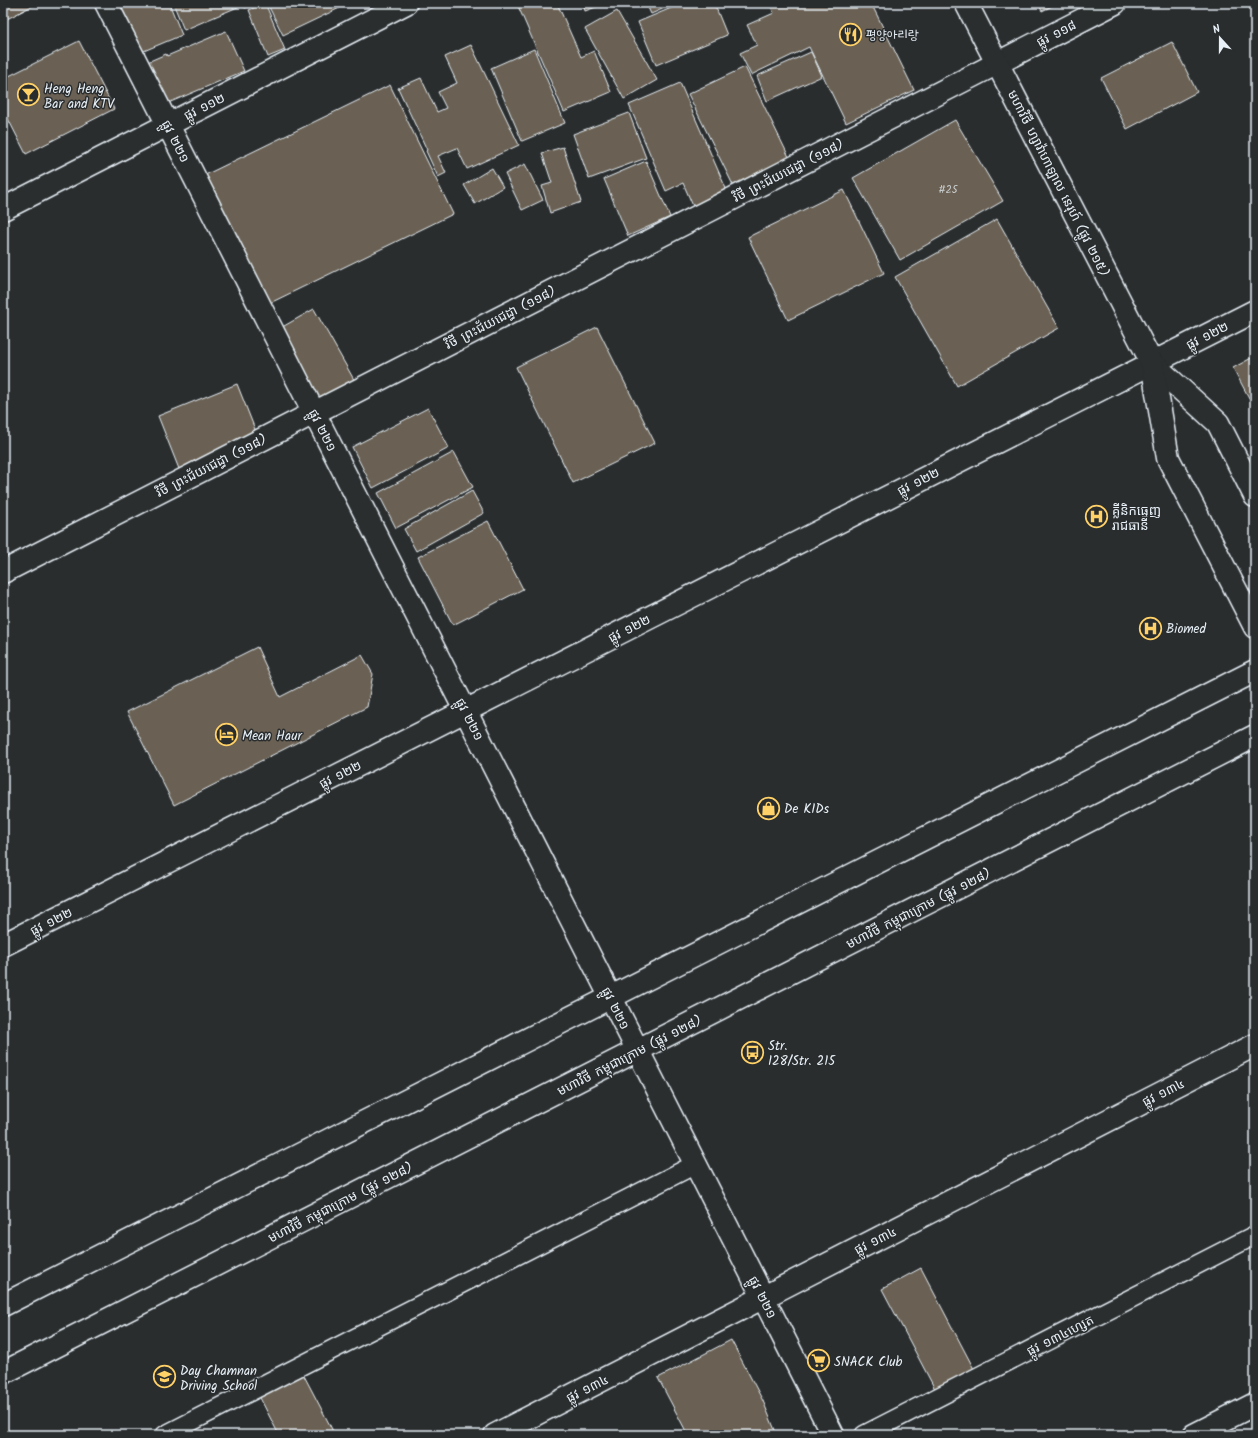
<svg xmlns="http://www.w3.org/2000/svg" width="1258" height="1438" viewBox="0 0 1258 1438" font-family="Kalam,'Poor Story','Noto Sans Khmer',sans-serif">
	<style>
		.building { fill: #6b6152; stroke: #e8f1f8 }
		.lines { fill: none; stroke-linecap: round; stroke-linejoin: round }
		.service-casing { stroke: #e8f1f8; stroke-width: 21 }
		.minor-casing { stroke: #e8f1f8; stroke-width: 25 }
		.tertiary-casing { stroke: #e8f1f8; stroke-width: 25 }
		.secondary-casing { stroke: #e8f1f8; stroke-width: 25 }
		.service { stroke: #2a2d2e; stroke-width: 18 }
		.minor { stroke: #2a2d2e; stroke-width: 22 }
		.tertiary { stroke: #2a2d2e; stroke-width: 22 }
		.secondary { stroke: #2a2d2e; stroke-width: 22 }
		.labels { text-anchor: middle; stroke-width: 3; stroke-linejoin: round; paint-order: stroke }
		.number-label { font-size: 11px; fill: #c9cdce }
		.street-label { font-size: 13px; fill: #e8f1f8; stroke: #2a2d2e }
		.poi-label { font-size: 13px; fill: #e8f1f8; stroke: #2a2d2e; text-anchor: start }
	</style>
	<rect width="100%" height="100%" fill="#2a2d2e"/>
	<filter id="ink" filterUnits="userSpaceOnUse"><feTurbulence type="fractalNoise" baseFrequency=".025" numOctaves="2"/><feDisplacementMap in="SourceGraphic" scale="8" xChannelSelector="R" yChannelSelector="G"/><feConvolveMatrix kernelMatrix="1 2 1 2 8 2 1 2 1" color-interpolation-filters="sRGB"/></filter>
	<g filter="url(#ink)">
		<path class="building" d="M3,3H38L3,21Z
			M132,3H169L182,35L139,53L120,8Z
			M173,3H239L240,6L184,30Z
			M242,3H256L245,8Z
			M265,3L285,50L268,57L249,10Z
			M267,3H350L283,35Z
			M524,3H557L581,57L594,51L611,92L564,112L518,6Z
			M583,3H607L585,11Z
			M646,3H676L651,14Z
			M683,3H714L727,35L656,65L638,22Z
			M769,3H871L914,90L846,123L809,47L751,75L740,53L757,45L747,25L774,13Z
			M1038,3H1058L1042,11Z
			M617,11L657,80L624,99L585,29Z
			M226,31L244,71L161,106L143,64L166,54L167,56Z
			M79,41L114,109L26,154L3,109V79Z
			M1172,42L1197,92L1127,129L1101,78Z
			M471,45L519,145L467,169L457,148L438,156L446,173L438,177L426,151L427,150L398,88L421,78L437,112L446,108L438,92L457,83L445,57Z
			M534,49L565,123L522,141L491,68Z
			M811,52L822,76L767,101L757,76Z
			M745,67L790,159L734,187L688,94Z
			M680,83L727,191L693,206L683,183L666,191L629,105Z
			M390,85L453,214L266,305L203,176Z
			M629,113L646,158L589,179L573,134Z
			M955,120L1003,201L900,260L853,178Z
			M563,147L581,202L550,213L542,186L552,183L542,153Z
			M646,161L670,217L628,236L604,179Z
			M525,164L543,200L522,210L505,174Z
			M492,168L503,187L475,204L464,185Z
			M844,190L884,273L788,320L748,237Z
			M997,219L1059,328L957,386L895,277Z
			M314,309L357,385L320,406L277,330Z
			M597,327L655,443L573,483L516,367Z
			M1255,356V409L1233,368Z
			M237,384L258,437L179,469L158,416Z
			M428,408L449,448L373,488L352,447Z
			M454,452L473,487L396,528L378,493Z
			M472,491L484,513L416,551L404,529Z
			M488,521L523,589L453,625L418,557Z
			M257,647L280,697L362,655L373,674L367,707L174,805L127,712Z
			M921,1268L975,1371L936,1391L882,1289Z
			M731,1340L763,1401L777,1435H688L658,1378Z
			M300,1368L335,1435H279L256,1390Z"/>
		<g class="lines">
			<defs>
				<path id="service" d="M165,1435L696,1164
					M864,1435L1255,1235"/>
				<path id="minor" d="M106,3L833,1435
					M3,209L406,3
					M3,572L1115,3
					M3,945L1255,311
					M495,1435L1255,1045
					M1194,1435L1255,1404"/>
				<path id="tertiary" d="M1152,363L1218,423L1255,496"/>
				<path id="secondary" d="M966,3L1152,363L1168,458L1255,627
					M3,1305L1255,671
					M3,1373L1255,736"/>
			</defs>
			<use href="#service" class="service-casing"/>
			<use href="#minor" class="minor-casing"/>
			<use href="#tertiary" class="tertiary-casing"/>
			<use href="#secondary" class="secondary-casing"/>
			<use href="#service" class="service"/>
			<use href="#minor" class="minor"/>
			<use href="#tertiary" class="tertiary"/>
			<use href="#secondary" class="secondary"/>
		</g>
	</g>
	<defs>
		<symbol id="restaurant-ring" viewBox="-11 -11 22 22"><circle r="9.5" fill="#2a2d2e" stroke="#ffd166" stroke-width="1.5"/><path d="M-5-6h1v4h1v-4h1v4h1v-4h1v5L-1.5 .5V6h-2V.5L-5-1ZM5-6V6H3V1.5H1.5Q1.5-4 5-6Z" fill="#ffd166"/></symbol>
		<symbol id="bar-ring" viewBox="-11 -11 22 22"><circle r="9.5" fill="#2a2d2e" stroke="#ffd166" stroke-width="1.5"/><path d="M-6-5H6L.8 .8V4.5H3.5V6h-7V4.5H-.8V.8Z" fill="#ffd166"/></symbol>
		<symbol id="hospital-ring" viewBox="-11 -11 22 22"><circle r="9.5" fill="#2a2d2e" stroke="#ffd166" stroke-width="1.5"/><path d="M-5-5h3v3.5h4V-5h3V5h-3V1.5h-4V5h-3Z" fill="#ffd166"/></symbol>
		<symbol id="hotel-ring" viewBox="-11 -11 22 22"><circle r="9.5" fill="#2a2d2e" stroke="#ffd166" stroke-width="1.5"/><path d="M-6-4.5h1.5V1H6V5H4.5V3h-9V5H-6ZM-4 0a1.8 1.8 0 1 1 3.6 0ZM.5 0V-2.5h3Q6-2.5 6 0Z" fill="#ffd166"/></symbol>
		<symbol id="shop-ring" viewBox="-11 -11 22 22"><circle r="9.5" fill="#2a2d2e" stroke="#ffd166" stroke-width="1.5"/><path d="M-5-2.5h2.3a2.7 3.5 0 0 1 5.4 0H5L5.5 6h-11ZM-1.5-2.5h3a1.5 2.3 0 0 0-3 0Z" fill="#ffd166"/></symbol>
		<symbol id="bus-ring" viewBox="-11 -11 22 22"><circle r="9.5" fill="#2a2d2e" stroke="#ffd166" stroke-width="1.5"/><path d="M-5-6H5V4H4V6H2V4H-2V6H-4V4H-5ZM-3.5-4V0h7V-4ZM-3.5 1.2v1.5H-2V1.2ZM2 1.2v1.5H3.5V1.2Z" fill="#ffd166"/></symbol>
		<symbol id="supermarket-ring" viewBox="-11 -11 22 22"><circle r="9.5" fill="#2a2d2e" stroke="#ffd166" stroke-width="1.5"/><path d="M-6-5.5h2.5l.6 2H6L4.5 2H-2.5L-4.4-4H-6ZM-1.5 3.2a1.3 1.3 0 1 0 .1 0ZM3 3.2a1.3 1.3 0 1 0 .1 0Z" fill="#ffd166"/></symbol>
		<symbol id="school-ring" viewBox="-11 -11 22 22"><circle r="9.5" fill="#2a2d2e" stroke="#ffd166" stroke-width="1.5"/><path d="M0-5L7-2L0 1L-7-2ZM-4 1L0 2.5L4 1V4Q0 6-4 4Z" fill="#ffd166"/></symbol>
	</defs>
	<g fill-rule="evenodd">
		<use href="#restaurant-ring" x="838" y="22" width="25" height="25"/>
		<use href="#bar-ring" x="16" y="82" width="25" height="25"/>
		<use href="#hospital-ring" x="1084" y="504" width="25" height="25"/>
		<use href="#hospital-ring" x="1138" y="616" width="25" height="25"/>
		<use href="#hotel-ring" x="214" y="722" width="25" height="25"/>
		<use href="#shop-ring" x="756" y="796" width="25" height="25"/>
		<use href="#bus-ring" x="740" y="1040" width="25" height="25"/>
		<use href="#supermarket-ring" x="806" y="1348" width="25" height="25"/>
		<use href="#school-ring" x="152" y="1364" width="25" height="25"/>
	</g>
	<g class="labels">
		<g class="number-label">
			<text x="948" y="193">#25</text>
		</g>
		<g class="street-label">
			<text transform="translate(1056 33) rotate(-27)" y="5">ផ្លូវ ១១៨</text>
			<text transform="translate(204 106) rotate(-27)" y="5">ផ្លូវ ១១២</text>
			<text transform="translate(176 141) rotate(63)" y="5">ផ្លូវ ២២១</text>
			<text transform="translate(788 170) rotate(-27)" y="5">វិថី ព្រះជ័យជេដ្ធា (១១៨)</text>
			<text transform="translate(1059 183) rotate(63)" y="5">មហាវិថី ហ្សាវ៉ាហាឡាល នេរុហ៍ (ផ្លូវ ២១៥)</text>
			<text transform="translate(500 317) rotate(-27)" y="5">វិថី ព្រះជ័យជេដ្ធា (១១៨)</text>
			<text transform="translate(1207 335) rotate(-27)" y="5">ផ្លូវ ១២២</text>
			<text transform="translate(323 430) rotate(63)" y="5">ផ្លូវ ២២១</text>
			<text transform="translate(211 465) rotate(-27)" y="5">វិថី ព្រះជ័យជេដ្ធា (១១៨)</text>
			<text transform="translate(918 481) rotate(-27)" y="5">ផ្លូវ ១២២</text>
			<text transform="translate(629 628) rotate(-27)" y="5">ផ្លូវ ១២២</text>
			<text transform="translate(470 719) rotate(63)" y="5">ផ្លូវ ២២១</text>
			<text transform="translate(340 774) rotate(-27)" y="5">ផ្លូវ ១២២</text>
			<text transform="translate(918 908) rotate(-27)" y="5">មហាវិថី កម្ពុជាក្រោម (ផ្លូវ ១២៨)</text>
			<text transform="translate(51 921) rotate(-27)" y="5">ផ្លូវ ១២២</text>
			<text transform="translate(616 1008) rotate(63)" y="5">ផ្លូវ ២២១</text>
			<text transform="translate(629 1055) rotate(-27)" y="5">មហាវិថី កម្ពុជាក្រោម (ផ្លូវ ១២៨)</text>
			<text transform="translate(1163 1092) rotate(-27)" y="5">ផ្លូវ ១៣៤</text>
			<text transform="translate(340 1202) rotate(-27)" y="5">មហាវិថី កម្ពុជាក្រោម (ផ្លូវ ១២៨)</text>
			<text transform="translate(875 1240) rotate(-27)" y="5">ផ្លូវ ១៣៤</text>
			<text transform="translate(763 1297) rotate(63)" y="5">ផ្លូវ ២២១</text>
			<text transform="translate(1060 1335) rotate(-27)" y="5">ផ្លូវ ១៣៤ហ្សេត</text>
			<text transform="translate(587 1388) rotate(-27)" y="5">ផ្លូវ ១៣៤</text>
		</g>
		<g class="poi-label">
			<text x="866" y="39">평양아리랑</text>
			<text x="44" y="93">Heng Heng<tspan x="44" dy="15">Bar and KTV</tspan></text>
			<text x="1112" y="515">គ្លីនិកធ្មេញ<tspan x="1112" dy="15">រាជធានី</tspan></text>
			<text x="1166" y="633">Biomed</text>
			<text x="242" y="740">Mean Haur</text>
			<text x="784" y="813">De KIDs</text>
			<text x="768" y="1050">Str.<tspan x="768" dy="15">128/Str. 215</tspan></text>
			<text x="834" y="1366">SNACK Club</text>
			<text x="180" y="1375">Day Chamnan<tspan x="180" dy="15">Driving School</tspan></text>
		</g>
	</g>
	<rect width="1258" height="1438" fill="none" stroke="#2a2d2e" stroke-width="16"/>
	<rect x="8" y="8" width="1242" height="1422" fill="none" stroke="#e8f1f8" stroke-width="1.5" filter="url(#ink)"/>
	<g transform="translate(1220 38) rotate(339)" stroke="#2a2d2e" stroke-width="3" paint-order="stroke">
	<path d="M0-3L7 15L0 10L-7 15Z" fill="#e8f1f8"/>
	<text y="-6" font-size="11" font-weight="bold" text-anchor="middle" fill="#e8f1f8">N</text>
	</g>
</svg>
